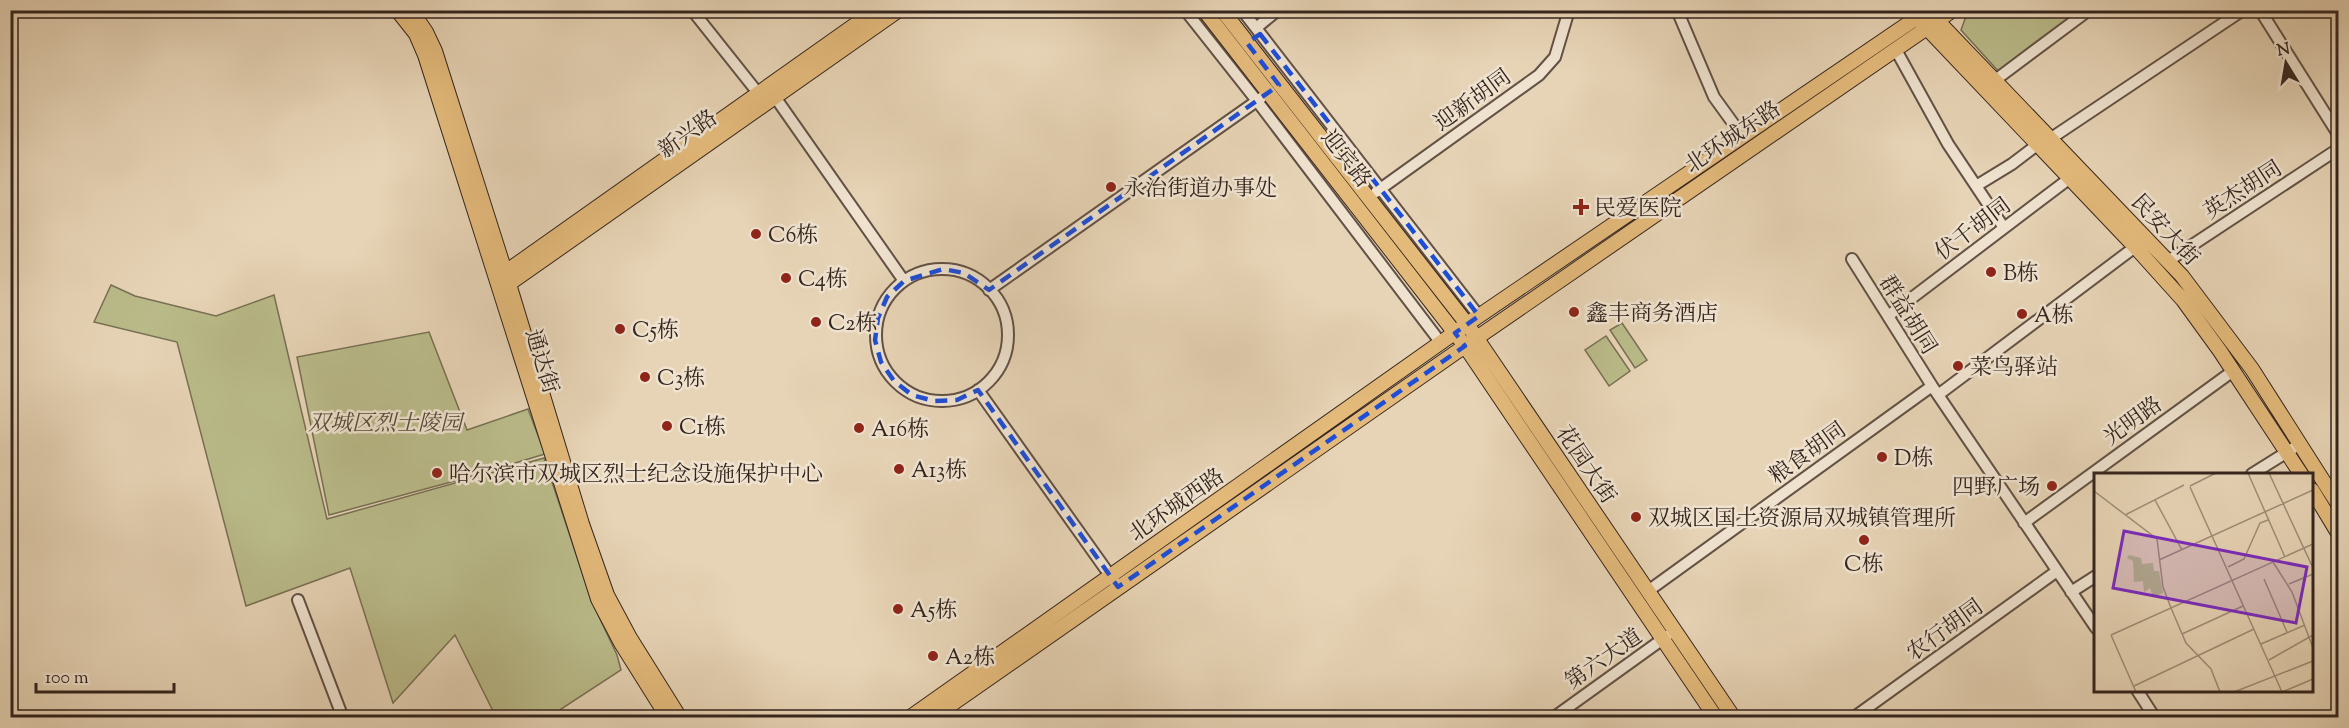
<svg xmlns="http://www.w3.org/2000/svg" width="2349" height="728" viewBox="0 0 2349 728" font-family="'Sorts Mill Goudy','Noto Serif SC',serif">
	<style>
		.green { fill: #babb8a; stroke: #787054; stroke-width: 1.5 }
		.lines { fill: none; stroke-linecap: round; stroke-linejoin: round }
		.minor-casing { stroke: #625144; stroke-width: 14 }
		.major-casing { stroke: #35251e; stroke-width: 16 }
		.minor { stroke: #efe3d0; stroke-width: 10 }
		.major { stroke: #e4ba7b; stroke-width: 14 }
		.marked { fill: none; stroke: #1d4ed8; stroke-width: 4.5; stroke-dasharray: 12 8; stroke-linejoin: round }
		.poi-dot { fill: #8f2418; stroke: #efe3d0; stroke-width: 2 }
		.labels { text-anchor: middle; stroke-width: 5; stroke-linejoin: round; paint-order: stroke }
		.street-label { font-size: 22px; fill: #35251e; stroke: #efe3d0 }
		.poi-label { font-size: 22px; fill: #35251e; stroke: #efe3d0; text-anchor: start }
		.park-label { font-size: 22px; font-style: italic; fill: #564a39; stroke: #efe3d0 }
		.inset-road { fill: none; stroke: #a08e79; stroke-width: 1.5 }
		.view { fill: #7b2cbf; fill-opacity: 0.15; stroke: #7b2cbf; stroke-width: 3 }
		.inset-edge { fill: none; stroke: #35251e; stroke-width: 3 }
	</style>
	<rect width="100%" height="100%" fill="#e7d4b6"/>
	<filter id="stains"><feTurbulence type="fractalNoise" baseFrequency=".00333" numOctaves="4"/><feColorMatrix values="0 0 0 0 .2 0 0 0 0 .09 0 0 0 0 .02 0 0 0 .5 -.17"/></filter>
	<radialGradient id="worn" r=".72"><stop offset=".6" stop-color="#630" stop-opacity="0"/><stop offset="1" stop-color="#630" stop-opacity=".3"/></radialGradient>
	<path class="green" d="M2080,10L1999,72L1961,30L1965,19L1977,11Z
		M111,285L135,296L216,316L274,295L327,519L544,458L592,602L617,655L621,670L549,717H496L455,635L393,703L350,568L246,606L177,342L94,322Z
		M1622,323L1647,360L1635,368L1610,330Z
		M429,332L467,430L528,409L545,454L462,479L329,515L297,357Z
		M1606,336L1630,371L1609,386L1585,350Z"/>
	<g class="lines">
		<defs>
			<path id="minor" d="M692,10L758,93L775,97L904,281
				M1185,10L1257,101L1441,343
				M1242,10L1479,316
				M1677,10L1714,97L1743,137
				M2260,10L2338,134
				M1256,28L1278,10
				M1896,50L1948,144L2004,228
				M1994,81L2085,13L2083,10
				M2050,139L2243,10
				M1976,186L2012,164L2037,145
				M1376,192L1539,75L1555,57L1569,10
				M1852,259L1932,386L2096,628
				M2168,261L2338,149
				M876 335a66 66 0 1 1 132 0a66 66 0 1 1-132 0Z
				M989,290L1261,98
				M1888,316L2074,175
				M978,390L1114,581
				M1938,395L2135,247
				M2252,474L2300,444
				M2024,523L2233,371
				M1648,591L1932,386
				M2071,592L2096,576
				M298,600L343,718
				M2137,690L2155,718
				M1553,718L1667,636
				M1853,718L2057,571"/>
			<path id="major" d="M397,10L416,34L425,55L598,599L621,643L668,718
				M411,10L426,32L435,51L509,284L582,524L607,595L630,638L680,718
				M1204,10L1465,346L1716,718
				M1222,10L1467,324L1734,718
				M1933,16L2182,276L2252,369L2338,504
				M1921,22L2137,249L2183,300L2220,351L2301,474
				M500,276L876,10
				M503,288L899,10
				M2312,490L2338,533
				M909,718L1467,324L1928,10
				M932,718L1465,346L1953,10"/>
		</defs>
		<use href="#minor" class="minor-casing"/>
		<use href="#major" class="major-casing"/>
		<use href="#minor" class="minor"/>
		<use href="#major" class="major"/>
	</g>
	<path class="marked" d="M1260,34L1479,316L1455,333L1465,346L1118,587L978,390L957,400L934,401L912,395L894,381L881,362L875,340L878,318L887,297L904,281L943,269L964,273L989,290L1279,85L1247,43Z"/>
	<g class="poi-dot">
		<circle cx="1111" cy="187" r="6"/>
		<path d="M1578 198h6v6h6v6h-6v6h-6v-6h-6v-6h6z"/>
		<circle cx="756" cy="234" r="6"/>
		<circle cx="1991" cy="272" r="6"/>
		<circle cx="786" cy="278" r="6"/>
		<circle cx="1574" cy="312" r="6"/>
		<circle cx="2022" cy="314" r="6"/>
		<circle cx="816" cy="322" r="6"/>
		<circle cx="620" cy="329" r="6"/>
		<circle cx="1958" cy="366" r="6"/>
		<circle cx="645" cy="377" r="6"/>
		<circle cx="667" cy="426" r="6"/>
		<circle cx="859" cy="428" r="6"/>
		<circle cx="1882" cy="457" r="6"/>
		<circle cx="899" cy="469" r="6"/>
		<circle cx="437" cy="473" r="6"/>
		<circle cx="2052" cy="486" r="6"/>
		<circle cx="1636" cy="517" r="6"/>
		<circle cx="1864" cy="540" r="6"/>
		<circle cx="898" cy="609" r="6"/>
		<circle cx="933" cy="656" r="6"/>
	</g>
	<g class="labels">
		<g class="street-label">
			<text transform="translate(1472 99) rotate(-36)" y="8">迎新胡同</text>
			<text transform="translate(687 133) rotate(-35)" y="8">新兴路</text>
			<text transform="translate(1732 136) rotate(-34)" y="8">北环城东路</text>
			<text transform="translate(1347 158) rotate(52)" y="8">迎宾路</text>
			<text transform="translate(2242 189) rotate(-33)" y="8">英杰胡同</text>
			<text transform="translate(1972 228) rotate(-37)" y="8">伏千胡同</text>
			<text transform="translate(2166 229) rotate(47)" y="8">民安大街</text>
			<text transform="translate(1909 314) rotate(58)" y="8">群益胡同</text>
			<text transform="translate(543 361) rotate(73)" y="8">通达街</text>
			<text transform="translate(2132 420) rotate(-36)" y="8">光明路</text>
			<text transform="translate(1807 452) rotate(-36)" y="8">粮食胡同</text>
			<text transform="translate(1587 464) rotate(56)" y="8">花园大街</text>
			<text transform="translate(1176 504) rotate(-35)" y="8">北环城西路</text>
			<text transform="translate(1944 629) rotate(-36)" y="8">农行胡同</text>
			<text transform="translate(1603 658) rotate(-35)" y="8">第六大道</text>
		</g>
		<g class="poi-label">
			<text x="1123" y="195">永治街道办事处</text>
			<text x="1594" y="215">民爱医院</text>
			<text x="768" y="242">C6栋</text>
			<text x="2003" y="280">B栋</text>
			<text x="798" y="286">C4栋</text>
			<text x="1586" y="320">鑫丰商务酒店</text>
			<text x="2034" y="322">A栋</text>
			<text x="828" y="330">C2栋</text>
			<text x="632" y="337">C5栋</text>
			<text x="1970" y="374">菜鸟驿站</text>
			<text x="657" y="385">C3栋</text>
			<text x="679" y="434">C1栋</text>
			<text x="871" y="436">A16栋</text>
			<text x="1894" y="465">D栋</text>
			<text x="911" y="477">A13栋</text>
			<text x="449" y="481">哈尔滨市双城区烈士纪念设施保护中心</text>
			<text x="2040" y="494" text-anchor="end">四野广场</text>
			<text x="1648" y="525">双城区国土资源局双城镇管理所</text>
			<text x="1864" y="571" text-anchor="middle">C栋</text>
			<text x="910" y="617">A5栋</text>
			<text x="945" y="664">A2栋</text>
		</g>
		<g class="park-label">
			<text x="385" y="430">双城区烈士陵园</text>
		</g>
	</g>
	<g transform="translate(2094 473)">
		<rect width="219" height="219" fill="#e7d4b6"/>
		<path d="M35,82L47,85L48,91L59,90L60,98H65L69,120L59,124L56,115L50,119L49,108L40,109L39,88L33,85Z" fill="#babb8a"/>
		<path class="inset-road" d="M154,0L191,84M175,0L219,95M96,13L122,0M96,14L188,219M0,18L63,66L69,114L77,135L92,170L117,196L126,219M61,27L88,77M31,42L90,12M65,87L219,17M179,89L198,119L219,175M134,94L150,86L166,50L174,47M170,106L193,159M195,111L219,101M88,161L149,133M17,162L42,219M17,162L219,71M167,171L211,152M175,187L219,162M40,213L160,156M140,219L219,188M188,219L219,206"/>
		<path class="view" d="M30,58L213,94L202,150L19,115Z"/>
		<rect width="219" height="219" class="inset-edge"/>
	</g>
	<rect width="2349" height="728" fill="none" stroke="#e7d4b6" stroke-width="36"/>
	<rect x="12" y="12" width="2325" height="704" fill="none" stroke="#35251e" stroke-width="3"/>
	<rect x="18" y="18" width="2313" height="692" fill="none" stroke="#35251e" stroke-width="1.5"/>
	<g transform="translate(2286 63) rotate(349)" stroke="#efe3d0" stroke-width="4.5" paint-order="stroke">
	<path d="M0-4.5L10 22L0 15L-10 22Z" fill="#35251e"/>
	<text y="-9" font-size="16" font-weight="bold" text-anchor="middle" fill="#35251e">N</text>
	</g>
	<path d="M36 683v9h138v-9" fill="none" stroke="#35251e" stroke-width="3"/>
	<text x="45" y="683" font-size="18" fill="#35251e" stroke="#efe3d0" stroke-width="4.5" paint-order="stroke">100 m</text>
	<rect width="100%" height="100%" filter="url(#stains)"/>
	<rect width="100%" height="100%" fill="url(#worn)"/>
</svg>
